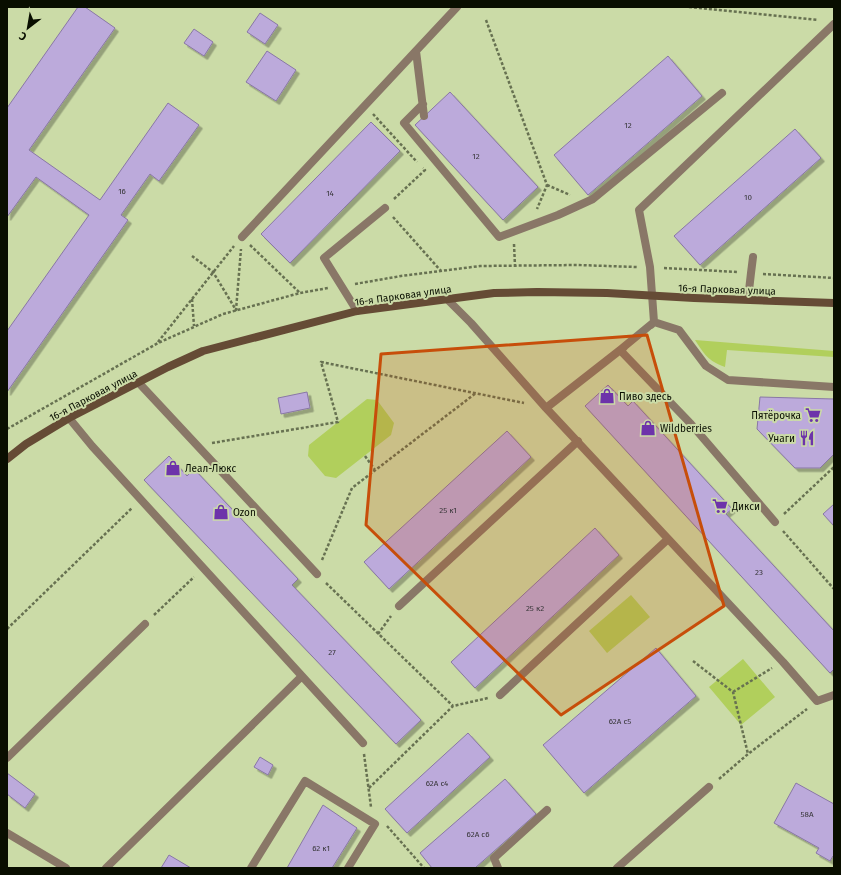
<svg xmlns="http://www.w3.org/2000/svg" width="841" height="875" viewBox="0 0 841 875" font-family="'Fira Sans',sans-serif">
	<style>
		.green { fill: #b1cf5c }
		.building { fill: #bcaadb; stroke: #8977a5; filter: url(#shadow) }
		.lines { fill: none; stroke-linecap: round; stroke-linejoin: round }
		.path { stroke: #677151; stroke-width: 2.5; stroke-dasharray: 3 2; stroke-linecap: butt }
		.lane { stroke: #897767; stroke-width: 8 }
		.secondary { stroke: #654b35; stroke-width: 8 }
		.marked { fill: #c74e0a; fill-opacity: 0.2; stroke: #c74e0a; stroke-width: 3; stroke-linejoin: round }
		.labels { text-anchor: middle; stroke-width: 4; stroke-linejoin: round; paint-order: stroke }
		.number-label { font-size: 8px; fill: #363537 }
		.street-label { font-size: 10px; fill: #090e00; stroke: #cbdba7 }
		.poi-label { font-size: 10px; fill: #090e00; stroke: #cbdba7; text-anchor: start }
	</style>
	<defs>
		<filter id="shadow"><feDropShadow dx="3.5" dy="3.5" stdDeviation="0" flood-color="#0004"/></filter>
	</defs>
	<rect width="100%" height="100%" fill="#cbdba7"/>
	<path class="green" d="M695,340L834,351V357L727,350L725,367C707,360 705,355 695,340Z
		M367,399L377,400L394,423L391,435L336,478L325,476L308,456L309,445Z
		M631,595L650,617L607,653L589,631Z
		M743,659L775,697L741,725L709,687Z"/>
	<path class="building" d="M78,7H85L115,28L29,150L100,200L168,103L199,125L159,181L150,174L121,215L128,220L7,392V331L89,215L36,177L7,217V108Z
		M260,13L278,25L265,44L247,32Z
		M194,29L213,42L204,56L184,43Z
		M267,51L296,70L276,101L246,82Z
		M668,56L702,96L588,195L554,155Z
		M450,92L538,187L503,220L415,125Z
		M371,122L400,151L290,263L261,234Z
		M795,129L821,158L700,265L674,236Z
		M608,385L628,406L633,401L732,509L726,514L834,631V669L830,673L585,406Z
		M307,392L310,408L281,414L278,398Z
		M760,397L834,399V454L820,468H795L757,429Z
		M507,431L531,457L389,589L364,562Z
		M169,456L187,476L194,469L298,579L292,585L421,720L396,744L144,480Z
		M834,504V526L823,514Z
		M595,528L619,555L475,688L451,662Z
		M656,648L696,696L584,793L543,745Z
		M468,733L490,757L407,833L385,809Z
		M260,757L273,765L268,775L254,767Z
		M7,773L35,794L25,808L7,794Z
		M505,779L536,814L475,868H432L420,853Z
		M796,783L834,804V856H833L830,861L816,853L819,848L774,823Z
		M323,805L357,828L332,868H287Z
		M169,855L191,868H161Z"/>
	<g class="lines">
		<path class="path" d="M689,7L818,20
			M486,20L547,185L537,209
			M373,114L417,162
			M547,185L570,195
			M394,199L425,170L423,168
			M393,217L441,271
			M514,244L515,266
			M250,245L300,293
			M192,256L213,272L236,310L241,249
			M664,268L738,272
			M763,274L834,278
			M355,284L401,276L480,266L578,265L637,267
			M192,299L194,326
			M158,342L234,246
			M7,429L158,343L223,314L300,293L328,288
			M212,443L338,422L321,362L524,403
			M365,456L375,470
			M784,514L834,467
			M783,531L834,589
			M322,560L352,488L476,393
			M326,583L453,706
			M154,615L194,577
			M7,629L132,508
			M378,634L391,616
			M693,661L733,692L748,754
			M733,692L772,668
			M364,754L371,807
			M719,779L748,754L807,709
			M369,788L453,706L488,698
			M387,826L424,868"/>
		<path class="lane" d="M416,51L424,116
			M423,104L404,123L499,237L558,215L593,199L722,93
			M242,237L457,7
			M447,299L471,323L546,408L783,662L817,701L834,695
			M748,299L751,273L753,257
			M357,311L324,258L385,208
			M651,325L654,322L679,330L706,366L728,380L834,387
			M138,382L317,574
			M546,408L624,347
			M69,418L92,446L363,743
			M775,522L691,424L620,350L654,322L650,267L639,210L834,24
			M399,606L578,441
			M500,695L668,539
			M7,758L145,624
			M7,833L66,868
			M106,868L302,676
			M251,868L305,781L375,824L348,868
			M498,868L494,858L547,810
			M617,868L709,787"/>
		<path class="secondary" d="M7,459L26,444L69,418L168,367L203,351L357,311L494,293L537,292L607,293L694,298L834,303"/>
	</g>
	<path class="marked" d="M647,335L724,606L561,715L366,525L381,354Z"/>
	<defs>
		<symbol id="shop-bare" viewBox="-9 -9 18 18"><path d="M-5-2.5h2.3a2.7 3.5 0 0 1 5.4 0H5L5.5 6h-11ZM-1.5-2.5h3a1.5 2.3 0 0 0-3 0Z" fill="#6d33aa" stroke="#cbdba7" stroke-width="2.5" paint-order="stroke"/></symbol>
		<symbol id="supermarket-bare" viewBox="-9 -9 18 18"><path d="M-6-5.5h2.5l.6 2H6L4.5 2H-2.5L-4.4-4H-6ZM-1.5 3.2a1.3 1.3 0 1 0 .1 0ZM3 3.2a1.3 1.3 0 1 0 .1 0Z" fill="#6d33aa" stroke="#cbdba7" stroke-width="2.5" paint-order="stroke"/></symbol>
		<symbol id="restaurant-bare" viewBox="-9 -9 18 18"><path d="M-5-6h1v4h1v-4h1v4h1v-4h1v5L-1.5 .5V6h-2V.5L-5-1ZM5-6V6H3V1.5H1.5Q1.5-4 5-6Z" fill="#6d33aa" stroke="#cbdba7" stroke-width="2.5" paint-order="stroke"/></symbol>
	</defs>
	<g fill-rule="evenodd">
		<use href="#shop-bare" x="596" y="385" width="22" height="22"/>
		<use href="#supermarket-bare" x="802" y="404" width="22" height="22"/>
		<use href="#shop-bare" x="637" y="417" width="22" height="22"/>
		<use href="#restaurant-bare" x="796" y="427" width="22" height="22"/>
		<use href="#shop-bare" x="162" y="457" width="22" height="22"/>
		<use href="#supermarket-bare" x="709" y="495" width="22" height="22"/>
		<use href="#shop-bare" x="210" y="501" width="22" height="22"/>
	</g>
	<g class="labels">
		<g class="number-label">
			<text x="628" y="128">12</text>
			<text x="476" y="159">12</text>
			<text x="122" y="194">16</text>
			<text x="330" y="196">14</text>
			<text x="748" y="200">10</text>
			<text x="448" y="513">25 к1</text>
			<text x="759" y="575">23</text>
			<text x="535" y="611">25 к2</text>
			<text x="332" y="655">27</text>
			<text x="620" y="724">62А с5</text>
			<text x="437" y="786">62А с4</text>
			<text x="807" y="817">58А</text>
			<text x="478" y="837">62А с6</text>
			<text x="321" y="851">62 к1</text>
		</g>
		<g class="street-label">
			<text transform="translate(727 289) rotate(2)" y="4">16-я Парковая улица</text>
			<text transform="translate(403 295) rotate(-8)" y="4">16-я Парковая улица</text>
			<text transform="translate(93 395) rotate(-28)" y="4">16-я Парковая улица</text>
		</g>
		<g class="poi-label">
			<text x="619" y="400">Пиво здесь</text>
			<text x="801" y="419" text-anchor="end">Пятёрочка</text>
			<text x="660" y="432">Wildberries</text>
			<text x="795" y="442" text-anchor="end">Унаги</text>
			<text x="185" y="472">Леал-Люкс</text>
			<text x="732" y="510">Дикси</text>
			<text x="233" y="516">Ozon</text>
		</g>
	</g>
	<rect width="841" height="875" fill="none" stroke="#090e00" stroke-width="16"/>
	<g transform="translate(28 28) rotate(211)" stroke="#cbdba7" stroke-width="3" paint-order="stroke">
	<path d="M0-3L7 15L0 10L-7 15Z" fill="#090e00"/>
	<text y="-6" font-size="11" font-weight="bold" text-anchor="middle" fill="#090e00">С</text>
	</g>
</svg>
